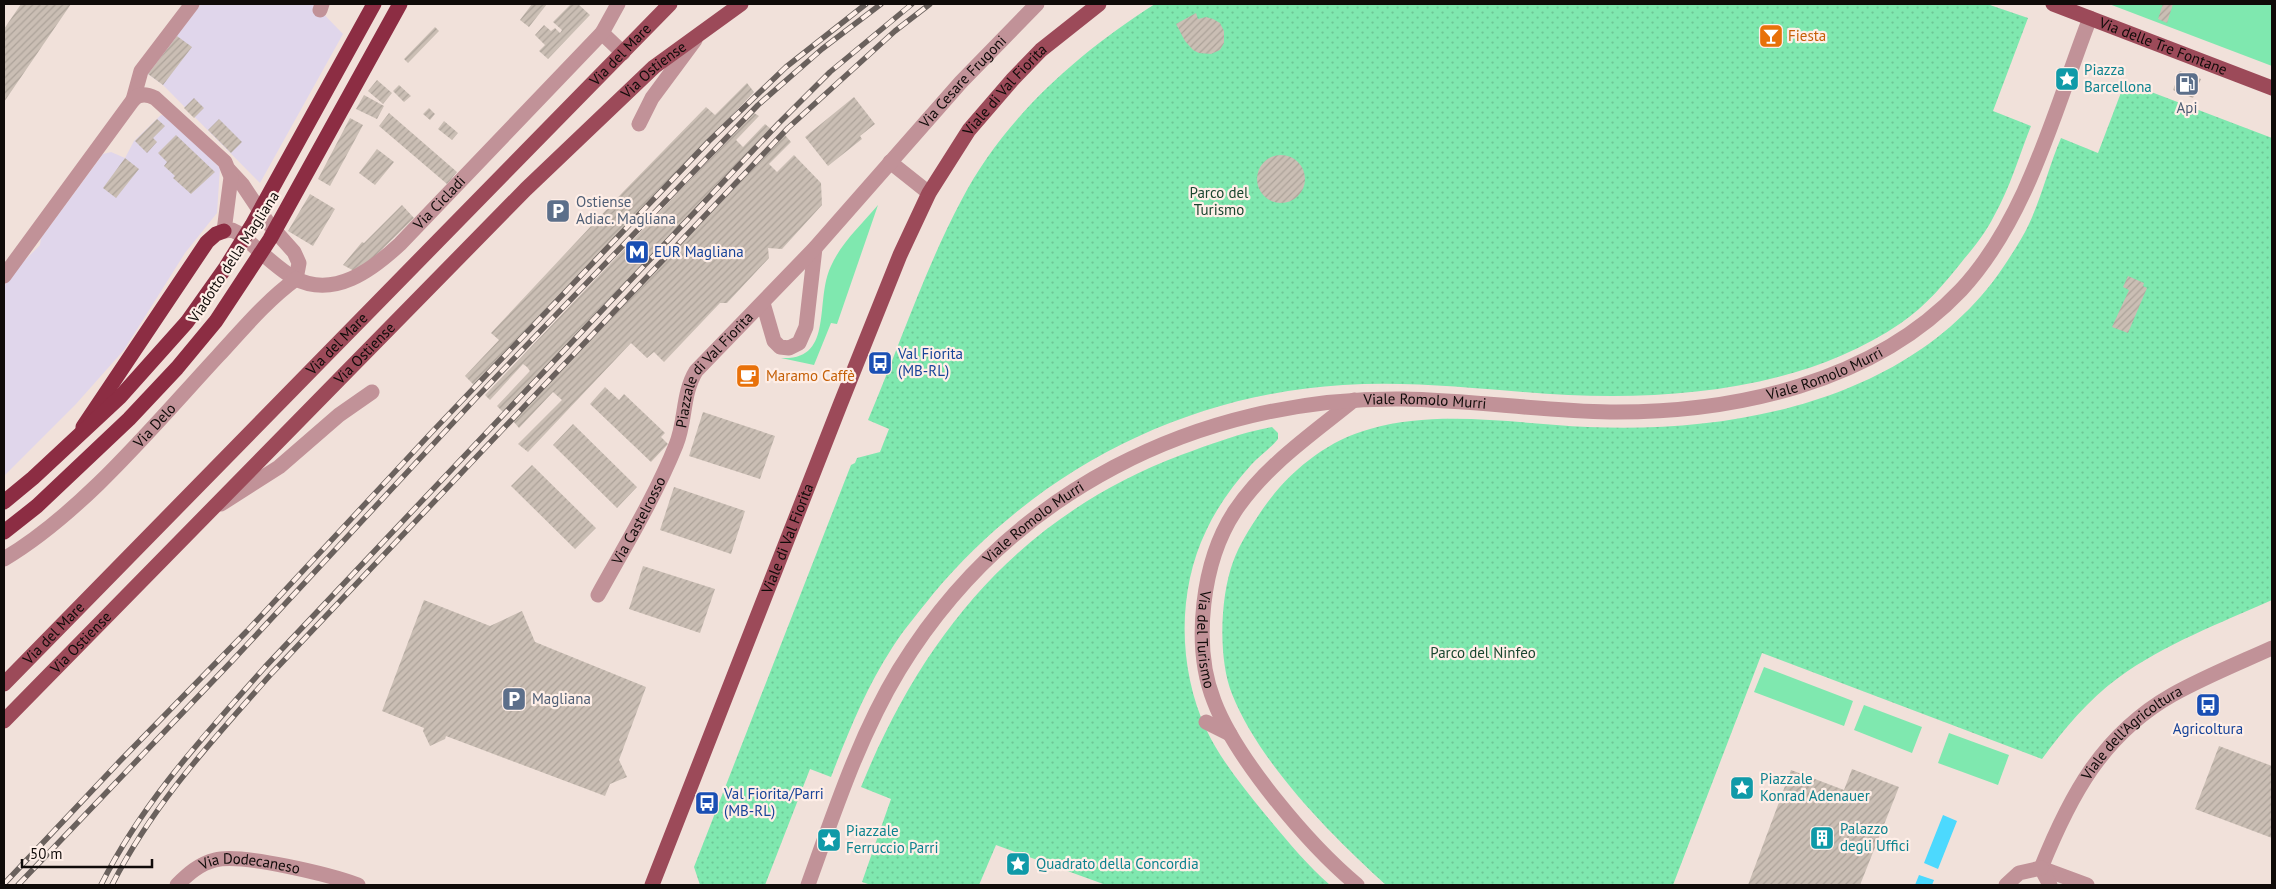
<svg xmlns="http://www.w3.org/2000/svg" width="2276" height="889" viewBox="0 0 2276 889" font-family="'PT Sans',sans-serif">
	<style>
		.industrial { fill: #e0d6eb }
		.grass { fill: #7fe8af }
		.park { fill: url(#park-dots) }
		.water { fill: #4cd9fe }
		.building { fill: url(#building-hatch) }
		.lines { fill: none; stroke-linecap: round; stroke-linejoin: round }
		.minor { stroke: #c19298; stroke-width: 15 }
		.major { stroke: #9c4a59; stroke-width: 15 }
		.highway { stroke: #8c2d43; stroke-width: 15 }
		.rail-casing { stroke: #6a615d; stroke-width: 5.5 }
		.rail { stroke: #feeee7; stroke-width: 4; stroke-dasharray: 11; stroke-linecap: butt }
		.highway-bridge { stroke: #8c2d43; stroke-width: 15 }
		.labels { text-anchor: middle; stroke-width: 4.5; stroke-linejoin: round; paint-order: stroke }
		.food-label { font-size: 15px; fill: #c56008; stroke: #feeee7; text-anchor: start }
		.street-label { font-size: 15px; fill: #100b09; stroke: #feeee7 }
		.culture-label { font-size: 15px; fill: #0d838f; stroke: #feeee7; text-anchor: start }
		.service-label { font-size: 15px; fill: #4e5e75; stroke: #feeee7; text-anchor: start }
		.park-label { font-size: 15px; fill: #19462f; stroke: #feeee7 }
		.transit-label { font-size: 15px; fill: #164399; stroke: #feeee7; text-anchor: start }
	</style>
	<defs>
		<pattern id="park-dots" width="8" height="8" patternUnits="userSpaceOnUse" patternTransform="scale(1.25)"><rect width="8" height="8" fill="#7fe8af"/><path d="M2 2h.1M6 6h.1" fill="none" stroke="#6dc695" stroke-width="1.8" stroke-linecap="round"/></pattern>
		<pattern id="building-hatch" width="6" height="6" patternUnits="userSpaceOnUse" patternTransform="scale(1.25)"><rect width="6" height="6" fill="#cabeb4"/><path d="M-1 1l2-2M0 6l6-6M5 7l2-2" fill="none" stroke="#aca299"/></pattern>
	</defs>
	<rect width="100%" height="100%" fill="#f1e1da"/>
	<path class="industrial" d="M201,4H314L343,34L260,183L163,85L148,74Z
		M161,115L169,116L220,168L217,213L185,253L124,350L76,404L4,476V286L19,266L40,245L41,238L103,154L111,152L125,158L134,141Z"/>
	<path class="grass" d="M2109,4H2272V66Z
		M878,205L837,324L831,323L814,365L781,358C835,361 814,301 831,266C841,243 863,223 878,205Z
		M1764,667L1853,701L1844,726L1754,692Z
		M1864,705L1922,727L1912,753L1854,730Z
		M1949,733L2009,755L1998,785L1938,763Z"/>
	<path class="park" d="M1155,4H1987L2028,18L1993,111L2031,126C2019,156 2010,188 1994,216C1986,232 1975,246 1964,259C1945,283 1926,306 1901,323C1806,388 1680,400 1568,395C1494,391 1418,380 1343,385C1182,395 1036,471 933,594C919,612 904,629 892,648C866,688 848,733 831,777L810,769L765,885H700L694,867L851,465L855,463L857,458L880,452L889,429L868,420C899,347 924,271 961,201C1004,118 1078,53 1155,4Z
		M2125,82L2272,138V600C2221,623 2164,644 2118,678C2088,700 2064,729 2042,759L1762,653L1673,885H1386C1331,835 1260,764 1232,694C1218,659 1220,597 1233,562C1239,545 1250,528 1260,513C1286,474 1325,441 1370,429C1440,409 1517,424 1588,427C1740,434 1920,398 2008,260C2015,249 2023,237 2029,224C2042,196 2049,166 2061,138L2098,153Z
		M1272,427L1278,433V439C1270,449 1259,456 1251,465C1233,485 1217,507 1206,531C1177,591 1178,668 1206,729C1220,759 1243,787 1264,813C1285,838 1305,863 1330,885H1106L996,845L979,885H871L862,882L891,799L861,787C924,632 1022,515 1181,455C1211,444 1240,433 1272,427Z"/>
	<path class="water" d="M1943,815L1957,821L1938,869L1924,863Z
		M1919,875L1934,880L1932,885H1915Z"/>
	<path class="building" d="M21,4H71L4,102V29Z
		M532,4H547L529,27L520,20Z
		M571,4H578L590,15L548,59L539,51L545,45L535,35L544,25L551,31L555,28L560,33L562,30L553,22Z
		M2163,4H2173L2167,23L2158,19Z
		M1196,13L1198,19L1206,17L1213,19L1220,23L1224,31V43L1220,50L1211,54L1199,53L1193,50L1185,41L1176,24Z
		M435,27L439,31L408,63L404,59Z
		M177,36L192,47L163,85L148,74Z
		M2180,71L2201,79L2193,98L2173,90Z
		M377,80L392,93L383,104L368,91Z
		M747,83L754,92L528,329L474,385L465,376L499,340L491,333L622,193L706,107L715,115Z
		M399,85L411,96L404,102L393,91Z
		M364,95L384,106L377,119L356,109Z
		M854,97L875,124L860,136L862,139L828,166L805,137Z
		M194,98L204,108L194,118L184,108Z
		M429,108L435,114L430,120L423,114Z
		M389,113L457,172L447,184L379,126Z
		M754,113L759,116L736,140L743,147L765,124L771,129L503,412L497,406L530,371L527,367L523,364L490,400L485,395Z
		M350,118L363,125L330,186L318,179Z
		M157,119L165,126L153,138L157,142L147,153L135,141Z
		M219,119L242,142L231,153L208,130Z
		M444,121L458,133L452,140L438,129Z
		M176,135L215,172L191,194L173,178L175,176L164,166L167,162L158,153Z
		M785,135L791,142L769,164L777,172L794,155L821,183L822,205L782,249L768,248L769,258L727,303H720L664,362L654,352L647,358L631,343L528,452L518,444L562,400L553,392L519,428L513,421Z
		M377,149L394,162L375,185L359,173Z
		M1257 179a24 24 0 1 1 48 0a24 24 0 1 1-48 0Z
		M125,158L139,169L116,198L103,188Z
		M310,194L335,209L313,246L288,231Z
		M402,205L414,218L358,273L343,265L362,242L364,243Z
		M2128,276L2144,283L2143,286L2147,288L2128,333L2112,327L2129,290L2123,287Z
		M605,387L619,400L624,394L665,433L661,437L668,444L651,462L590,404Z
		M703,412L775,436L760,479L689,456Z
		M573,424L637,487L617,508L553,445Z
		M532,465L596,528L575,549L511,486Z
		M674,487L745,511L731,554L660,530Z
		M643,566L715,589L700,633L629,609Z
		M424,600L490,626L522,611L535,642L646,687L619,760L627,777L610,784L605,796L446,736L445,739L430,746L423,731L424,728L382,711Z
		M2219,746L2272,766V838L2195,809Z
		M1852,769L1899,787L1860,885H1748L1791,770L1844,790Z"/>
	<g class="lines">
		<g class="minor">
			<path d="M320,10L322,4"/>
			<path d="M602,33L623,53"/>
			<path d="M133,100L141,71L192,4"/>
			<path d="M639,124L652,98L695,40"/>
			<path d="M890,162L929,193"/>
			<path d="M229,170L242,184L268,223L294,252L299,263L296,279"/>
			<path id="s1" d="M4,276L133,100C139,93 147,94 155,98L225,162L231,177L224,231L232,230L240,234C257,248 275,267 294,278C334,299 372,270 400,244L602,33L618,4"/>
			<path d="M763,303L774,341L780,347L789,348L799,343L806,327L815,248"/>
			<path id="s2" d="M1354,400C1311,435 1266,465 1235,511C1202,561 1192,645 1214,701C1236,759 1309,845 1357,885"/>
			<path d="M221,504L279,467L339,415L372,392"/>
			<path id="s3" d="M4,559C83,512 155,424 218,356C243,329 266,301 296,279"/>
			<path id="s4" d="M598,595C625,546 655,497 676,445C686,421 682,394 696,371L815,248L961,82L1037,4"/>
			<path d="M1206,722L1230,734"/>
			<path id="s5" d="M2041,868C2070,796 2102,735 2172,695C2204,677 2239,663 2272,648"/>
			<path d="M2041,868L2087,885"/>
			<path d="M2041,868L2050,885"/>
			<path id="s6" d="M177,885C188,874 199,864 215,860C242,853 331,875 358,885"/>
			<path id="s7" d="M808,885C834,813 859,736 899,670C1008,492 1197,397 1402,399C1472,400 1541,411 1610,412C1734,413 1873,383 1961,290C2028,218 2055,108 2090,18"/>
			<path d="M2006,885L2019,873L2041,868"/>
		</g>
		<g class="major">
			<path id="s8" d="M2053,4L2272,88"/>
			<path id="s9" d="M4,684L670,4"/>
			<path id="s10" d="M4,721L526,189L654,67L741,4"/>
			<path id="s11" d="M652,885L840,405L900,255L929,193L969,130L1013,79L1041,50L1099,4"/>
		</g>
		<path class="highway" d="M83,427L207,242L216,234L224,231"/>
		<defs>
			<path id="rail" d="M4,884L119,762L247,631L431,433L709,141L786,67L866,4
				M18,885L233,660L477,397L758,105L822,49L881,4
				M101,885C143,801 204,736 265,667L778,124L830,72L912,4
				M112,885C153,804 212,741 272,673L788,128L895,31L930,4"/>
		</defs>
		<use href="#rail" class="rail-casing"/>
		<use href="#rail" class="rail"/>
		<path class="highway-bridge" d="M4,502L33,478L120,397L187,322L226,267L252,225L374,4
			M4,532L37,506L129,419L177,368L216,321L270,239L400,4"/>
	</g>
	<defs>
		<symbol id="bar-square" viewBox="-11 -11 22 22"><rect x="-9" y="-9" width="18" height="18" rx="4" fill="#e8710a" stroke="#feeee7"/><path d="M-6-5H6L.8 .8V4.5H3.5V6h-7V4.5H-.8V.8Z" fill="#fff"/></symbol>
		<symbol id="sight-square" viewBox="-11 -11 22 22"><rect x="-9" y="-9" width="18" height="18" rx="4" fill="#0f9aa8" stroke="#feeee7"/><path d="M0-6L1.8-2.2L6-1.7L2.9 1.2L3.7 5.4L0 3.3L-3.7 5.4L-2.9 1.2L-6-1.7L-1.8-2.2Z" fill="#fff"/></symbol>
		<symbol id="fuel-square" viewBox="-11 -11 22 22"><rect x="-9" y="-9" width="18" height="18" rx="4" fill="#5c6f8a" stroke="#feeee7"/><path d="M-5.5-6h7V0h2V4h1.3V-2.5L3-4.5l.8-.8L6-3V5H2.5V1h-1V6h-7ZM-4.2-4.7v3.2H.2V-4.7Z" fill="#fff"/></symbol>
		<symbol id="parking-square" viewBox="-11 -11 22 22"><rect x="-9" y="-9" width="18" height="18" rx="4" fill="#5c6f8a" stroke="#feeee7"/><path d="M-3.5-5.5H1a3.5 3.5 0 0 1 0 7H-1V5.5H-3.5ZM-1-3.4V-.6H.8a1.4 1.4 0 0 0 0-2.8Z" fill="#fff"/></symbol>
		<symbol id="metro-square" viewBox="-11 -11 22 22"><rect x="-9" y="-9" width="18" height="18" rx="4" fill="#1a4fb4" stroke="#feeee7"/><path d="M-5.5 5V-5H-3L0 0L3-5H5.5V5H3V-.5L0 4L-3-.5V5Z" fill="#fff"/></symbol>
		<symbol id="bus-square" viewBox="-11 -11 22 22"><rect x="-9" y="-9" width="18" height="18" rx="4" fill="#1a4fb4" stroke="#feeee7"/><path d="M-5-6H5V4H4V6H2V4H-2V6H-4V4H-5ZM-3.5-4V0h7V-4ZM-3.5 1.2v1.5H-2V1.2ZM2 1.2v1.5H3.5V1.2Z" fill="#fff"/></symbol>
		<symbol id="cafe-square" viewBox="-11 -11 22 22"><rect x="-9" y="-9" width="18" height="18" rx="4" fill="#e8710a" stroke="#feeee7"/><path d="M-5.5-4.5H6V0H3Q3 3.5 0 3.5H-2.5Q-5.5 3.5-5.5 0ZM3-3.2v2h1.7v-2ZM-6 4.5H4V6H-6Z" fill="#fff"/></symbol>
		<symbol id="building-square" viewBox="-11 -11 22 22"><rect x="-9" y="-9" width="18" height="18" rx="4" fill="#0f9aa8" stroke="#feeee7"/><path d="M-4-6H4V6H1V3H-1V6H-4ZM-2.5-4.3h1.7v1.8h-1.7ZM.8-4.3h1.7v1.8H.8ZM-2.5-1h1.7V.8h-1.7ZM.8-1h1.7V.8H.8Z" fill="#fff"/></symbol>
	</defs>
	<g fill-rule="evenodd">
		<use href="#bar-square" x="1757" y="22" width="28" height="28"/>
		<use href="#sight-square" x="2053" y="65" width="28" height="28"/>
		<use href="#fuel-square" x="2173" y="70" width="28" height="28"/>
		<use href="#parking-square" x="544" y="197" width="28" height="28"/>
		<use href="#metro-square" x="623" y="238" width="28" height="28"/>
		<use href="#bus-square" x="866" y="349" width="28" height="28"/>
		<use href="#cafe-square" x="734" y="362" width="28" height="28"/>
		<use href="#parking-square" x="500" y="685" width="28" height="28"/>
		<use href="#bus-square" x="2194" y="691" width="28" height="28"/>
		<use href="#sight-square" x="1728" y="774" width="28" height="28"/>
		<use href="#bus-square" x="693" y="789" width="28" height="28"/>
		<use href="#building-square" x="1808" y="824" width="28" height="28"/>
		<use href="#sight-square" x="815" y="826" width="28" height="28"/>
		<use href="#sight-square" x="1004" y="850" width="28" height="28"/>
	</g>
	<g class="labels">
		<g class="food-label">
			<text x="1788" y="41">Fiesta</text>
			<text x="766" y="381">Maramo Caffè</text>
		</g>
		<g class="street-label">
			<text dy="5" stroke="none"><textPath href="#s8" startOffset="118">Via delle Tre Fontane</textPath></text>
			<text dy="5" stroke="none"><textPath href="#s9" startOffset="881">Via del Mare</textPath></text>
			<text dy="5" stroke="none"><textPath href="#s10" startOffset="920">Via Ostiense</textPath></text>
			<text dy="5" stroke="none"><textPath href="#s4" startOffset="640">Via Cesare Frugoni</textPath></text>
			<text dy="5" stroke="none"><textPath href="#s11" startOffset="874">Viale di Val Fiorita</textPath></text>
			<text dy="5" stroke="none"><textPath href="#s1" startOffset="671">Via Cicladi</textPath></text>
			<text transform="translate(234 257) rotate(-57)" y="5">Viadotto della Magliana</text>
			<text dy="5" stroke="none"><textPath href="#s9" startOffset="476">Via del Mare</textPath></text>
			<text dy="5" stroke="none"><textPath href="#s10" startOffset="515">Via Ostiense</textPath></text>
			<text dy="5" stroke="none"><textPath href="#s4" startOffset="256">Piazzale di Val Fiorita</textPath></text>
			<text dy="5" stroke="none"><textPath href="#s7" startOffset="1260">Viale Romolo Murri</textPath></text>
			<text dy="5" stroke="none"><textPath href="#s7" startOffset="855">Viale Romolo Murri</textPath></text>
			<text dy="5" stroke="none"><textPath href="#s3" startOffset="202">Via Delo</textPath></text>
			<text dy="5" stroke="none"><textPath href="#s4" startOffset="85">Via Castelrosso</textPath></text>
			<text dy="5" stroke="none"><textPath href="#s7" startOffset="435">Viale Romolo Murri</textPath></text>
			<text dy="5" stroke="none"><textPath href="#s11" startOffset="372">Viale di Val Fiorita</textPath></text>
			<text dy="5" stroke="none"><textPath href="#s9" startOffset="71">Via del Mare</textPath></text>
			<text dy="5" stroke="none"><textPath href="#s2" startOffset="298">Via del Turismo</textPath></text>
			<text dy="5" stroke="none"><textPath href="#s10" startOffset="110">Via Ostiense</textPath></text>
			<text dy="5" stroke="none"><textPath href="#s5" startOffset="166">Viale dell'Agricoltura</textPath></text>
			<text dy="5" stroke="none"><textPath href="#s6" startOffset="81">Via Dodecaneso</textPath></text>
		</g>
		<g class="culture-label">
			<text x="2084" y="75">Piazza<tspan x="2084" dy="17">Barcellona</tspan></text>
			<text x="1760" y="784">Piazzale<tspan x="1760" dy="17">Konrad Adenauer</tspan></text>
			<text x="1840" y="834">Palazzo<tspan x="1840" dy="17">degli Uffici</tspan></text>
			<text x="846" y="836">Piazzale<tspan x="846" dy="17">Ferruccio Parri</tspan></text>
			<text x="1036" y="869">Quadrato della Concordia</text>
		</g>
		<g class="service-label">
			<text x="2187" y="113" text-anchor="middle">Api</text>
			<text x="576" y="207">Ostiense<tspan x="576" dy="17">Adiac. Magliana</tspan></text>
			<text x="532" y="704">Magliana</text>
		</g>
		<g class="park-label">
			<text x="1219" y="198">Parco del<tspan x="1219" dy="17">Turismo</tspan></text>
			<text x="1483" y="658">Parco del Ninfeo</text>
		</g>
		<g class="transit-label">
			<text x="654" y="257">EUR Magliana</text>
			<text x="898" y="359">Val Fiorita<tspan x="898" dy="17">(MB-RL)</tspan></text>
			<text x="2208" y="734" text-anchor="middle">Agricoltura</text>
			<text x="724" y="799">Val Fiorita/Parri<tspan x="724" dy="17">(MB-RL)</tspan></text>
		</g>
	</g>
	<rect width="2276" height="889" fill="none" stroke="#100b09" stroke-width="10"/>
	<path d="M22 859v8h130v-8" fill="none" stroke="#100b09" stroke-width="2.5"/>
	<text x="30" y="859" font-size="15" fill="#100b09" stroke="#feeee7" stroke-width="4" paint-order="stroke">50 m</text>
</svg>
